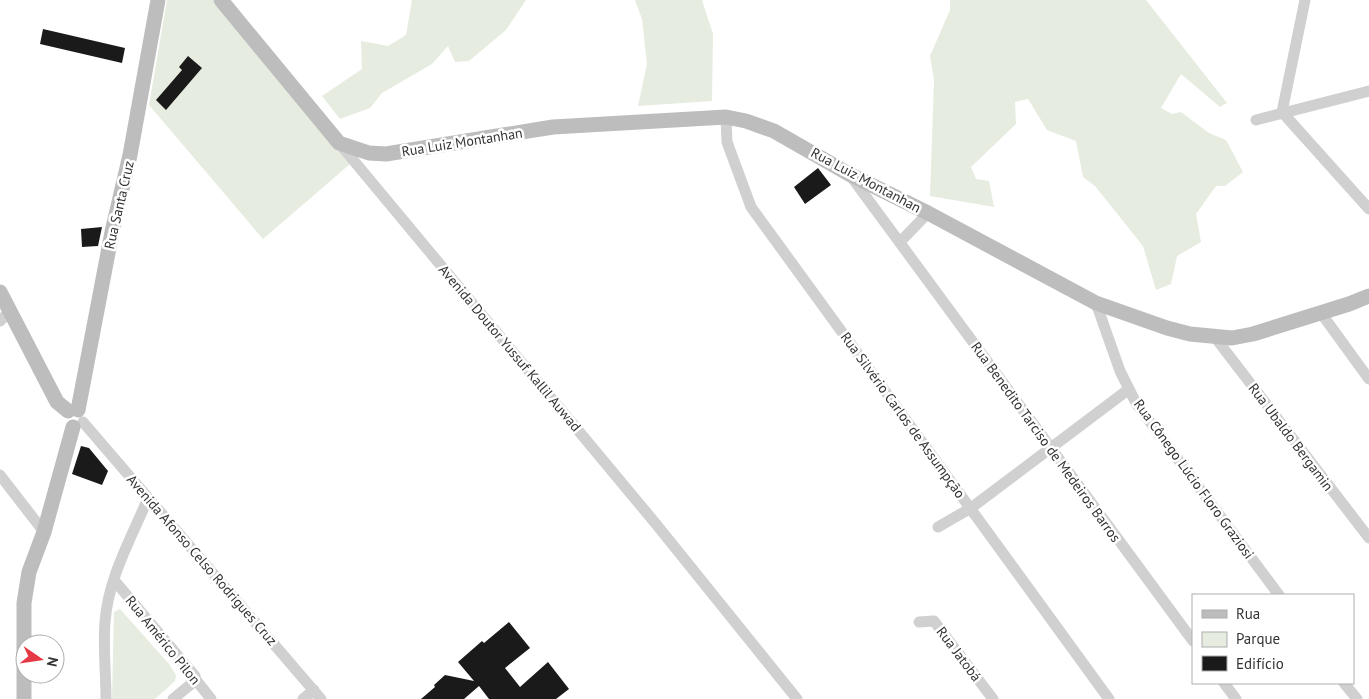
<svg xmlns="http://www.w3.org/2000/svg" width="1369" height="699" viewBox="0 0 1369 699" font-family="'PT Sans',sans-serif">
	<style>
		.green { fill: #e6ecdf }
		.building { fill: #1a1a1a }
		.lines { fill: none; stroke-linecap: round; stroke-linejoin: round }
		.street { stroke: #d0d0d0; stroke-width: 11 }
		.secondary { stroke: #bdbdbd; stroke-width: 15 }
		.labels { text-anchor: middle; stroke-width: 5; stroke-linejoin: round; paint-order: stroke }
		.street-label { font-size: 14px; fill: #333; stroke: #fff }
	</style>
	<rect width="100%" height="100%" fill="#fff"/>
	<path class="green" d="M167,0H213L350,164L263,239L149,105Z
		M412,0H526L506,30L469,61L455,62L448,46L432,64L382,93L370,108L340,119L322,96L362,69L361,41L388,46L406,35Z
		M635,0H702L713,34L712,101L638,106L647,64L642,19Z
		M950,0H1146L1227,103L1220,107L1181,74L1161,108L1172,114L1181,112L1209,133L1226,140L1243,172L1225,186H1216L1196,214L1201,242L1177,256L1171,284L1156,290L1143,246L1095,186L1083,177L1076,141L1047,130L1028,99L1015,102L1016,124L971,167L976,179L989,181L994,207L930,196L934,80L930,56L950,10Z
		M120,609L169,664L176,675L175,681L155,699H112L114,612Z"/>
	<path class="building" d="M43,29L125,48L122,63L40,44Z
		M188,56L202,68L166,110L156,100L182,70L179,67Z
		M818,168L831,185L805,204L794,187Z
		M102,227L98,246L82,247L81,229Z
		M81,446L89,448L108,471L102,485L72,474Z
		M509,622L530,648L505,668L520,687L548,662L569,689L556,699H489L479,686L464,699H421L435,687L434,685L445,675L474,681L458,662L482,641L484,643Z"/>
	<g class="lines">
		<path class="street" d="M1305,0L1282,112L1369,209
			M726,117L727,142L751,207L1109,699
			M1256,120L1369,91
			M339,143L656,524L797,699
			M850,175L1193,641
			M900,242L928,213
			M1096,303L1120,371L1136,403L1279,595
			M1321,313L1369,379
			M0,321L10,311
			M1214,336L1369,538
			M83,422L321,699
			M0,475L44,532
			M938,527L971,508L1129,389
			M114,580L195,676L196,680L211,699
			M919,622L934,621L993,699
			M1224,683L1236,699
			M1344,683L1357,699
			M106,699C106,674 103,647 105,622C108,578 132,537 148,498
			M173,699L196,680
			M303,699L314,690"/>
		<path class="secondary" d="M221,0L339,143L369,153L386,154L553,127L726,117L746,121L774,131L849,174L928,213L1096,303L1167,328L1190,334L1232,338L1253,334L1349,304L1369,296
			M0,292L57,402L68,411
			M78,410L112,232L130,155L158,0
			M24,699V603L29,572L44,532L73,427"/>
	</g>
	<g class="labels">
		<g class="street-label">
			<text transform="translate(462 142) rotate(-9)" y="5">Rua Luiz Montanhan</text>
			<text transform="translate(866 180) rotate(28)" y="5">Rua Luiz Montanhan</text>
			<text transform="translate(119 205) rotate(-77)" y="5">Rua Santa Cruz</text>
			<text transform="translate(510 348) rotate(50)" y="5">Avenida Doutor Yussuf Kallil Auwad</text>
			<text transform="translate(903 415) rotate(54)" y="5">Rua Silvério Carlos de Assumpção</text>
			<text transform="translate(1291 437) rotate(53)" y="5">Rua Ubaldo Bergamin</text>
			<text transform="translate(1046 442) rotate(54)" y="5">Rua Benedito Tarciso de Medeiros Barros</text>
			<text transform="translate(1194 479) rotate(54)" y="5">Rua Cônego Lúcio Floro Graziosi</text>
			<text transform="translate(202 560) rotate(49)" y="5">Avenida Afonso Celso Rodrigues Cruz</text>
			<text transform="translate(163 640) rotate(51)" y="5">Rua Américo Pilon</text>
			<text transform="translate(959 654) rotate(53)" y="5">Rua Jatobá</text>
		</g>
	</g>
	<rect x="1192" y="594" width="162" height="90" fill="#ffffff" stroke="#adadad"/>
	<rect x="1202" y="610" width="25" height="8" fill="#bdbdbd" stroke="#adadad"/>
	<text x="1236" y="619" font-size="15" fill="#333333">Rua</text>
	<rect x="1202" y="632" width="25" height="15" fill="#e6ecdf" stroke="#adadad"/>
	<text x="1236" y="644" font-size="15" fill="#333333">Parque</text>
	<rect x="1202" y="656" width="25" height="15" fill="#1a1a1a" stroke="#adadad"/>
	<text x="1236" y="669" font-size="15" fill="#333333">Edifício</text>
	<g transform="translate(40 659) rotate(103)"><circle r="24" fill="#ffffff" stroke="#adadad"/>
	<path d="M0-4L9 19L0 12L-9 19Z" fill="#e63946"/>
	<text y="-8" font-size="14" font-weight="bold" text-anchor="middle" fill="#333333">N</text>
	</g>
</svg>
